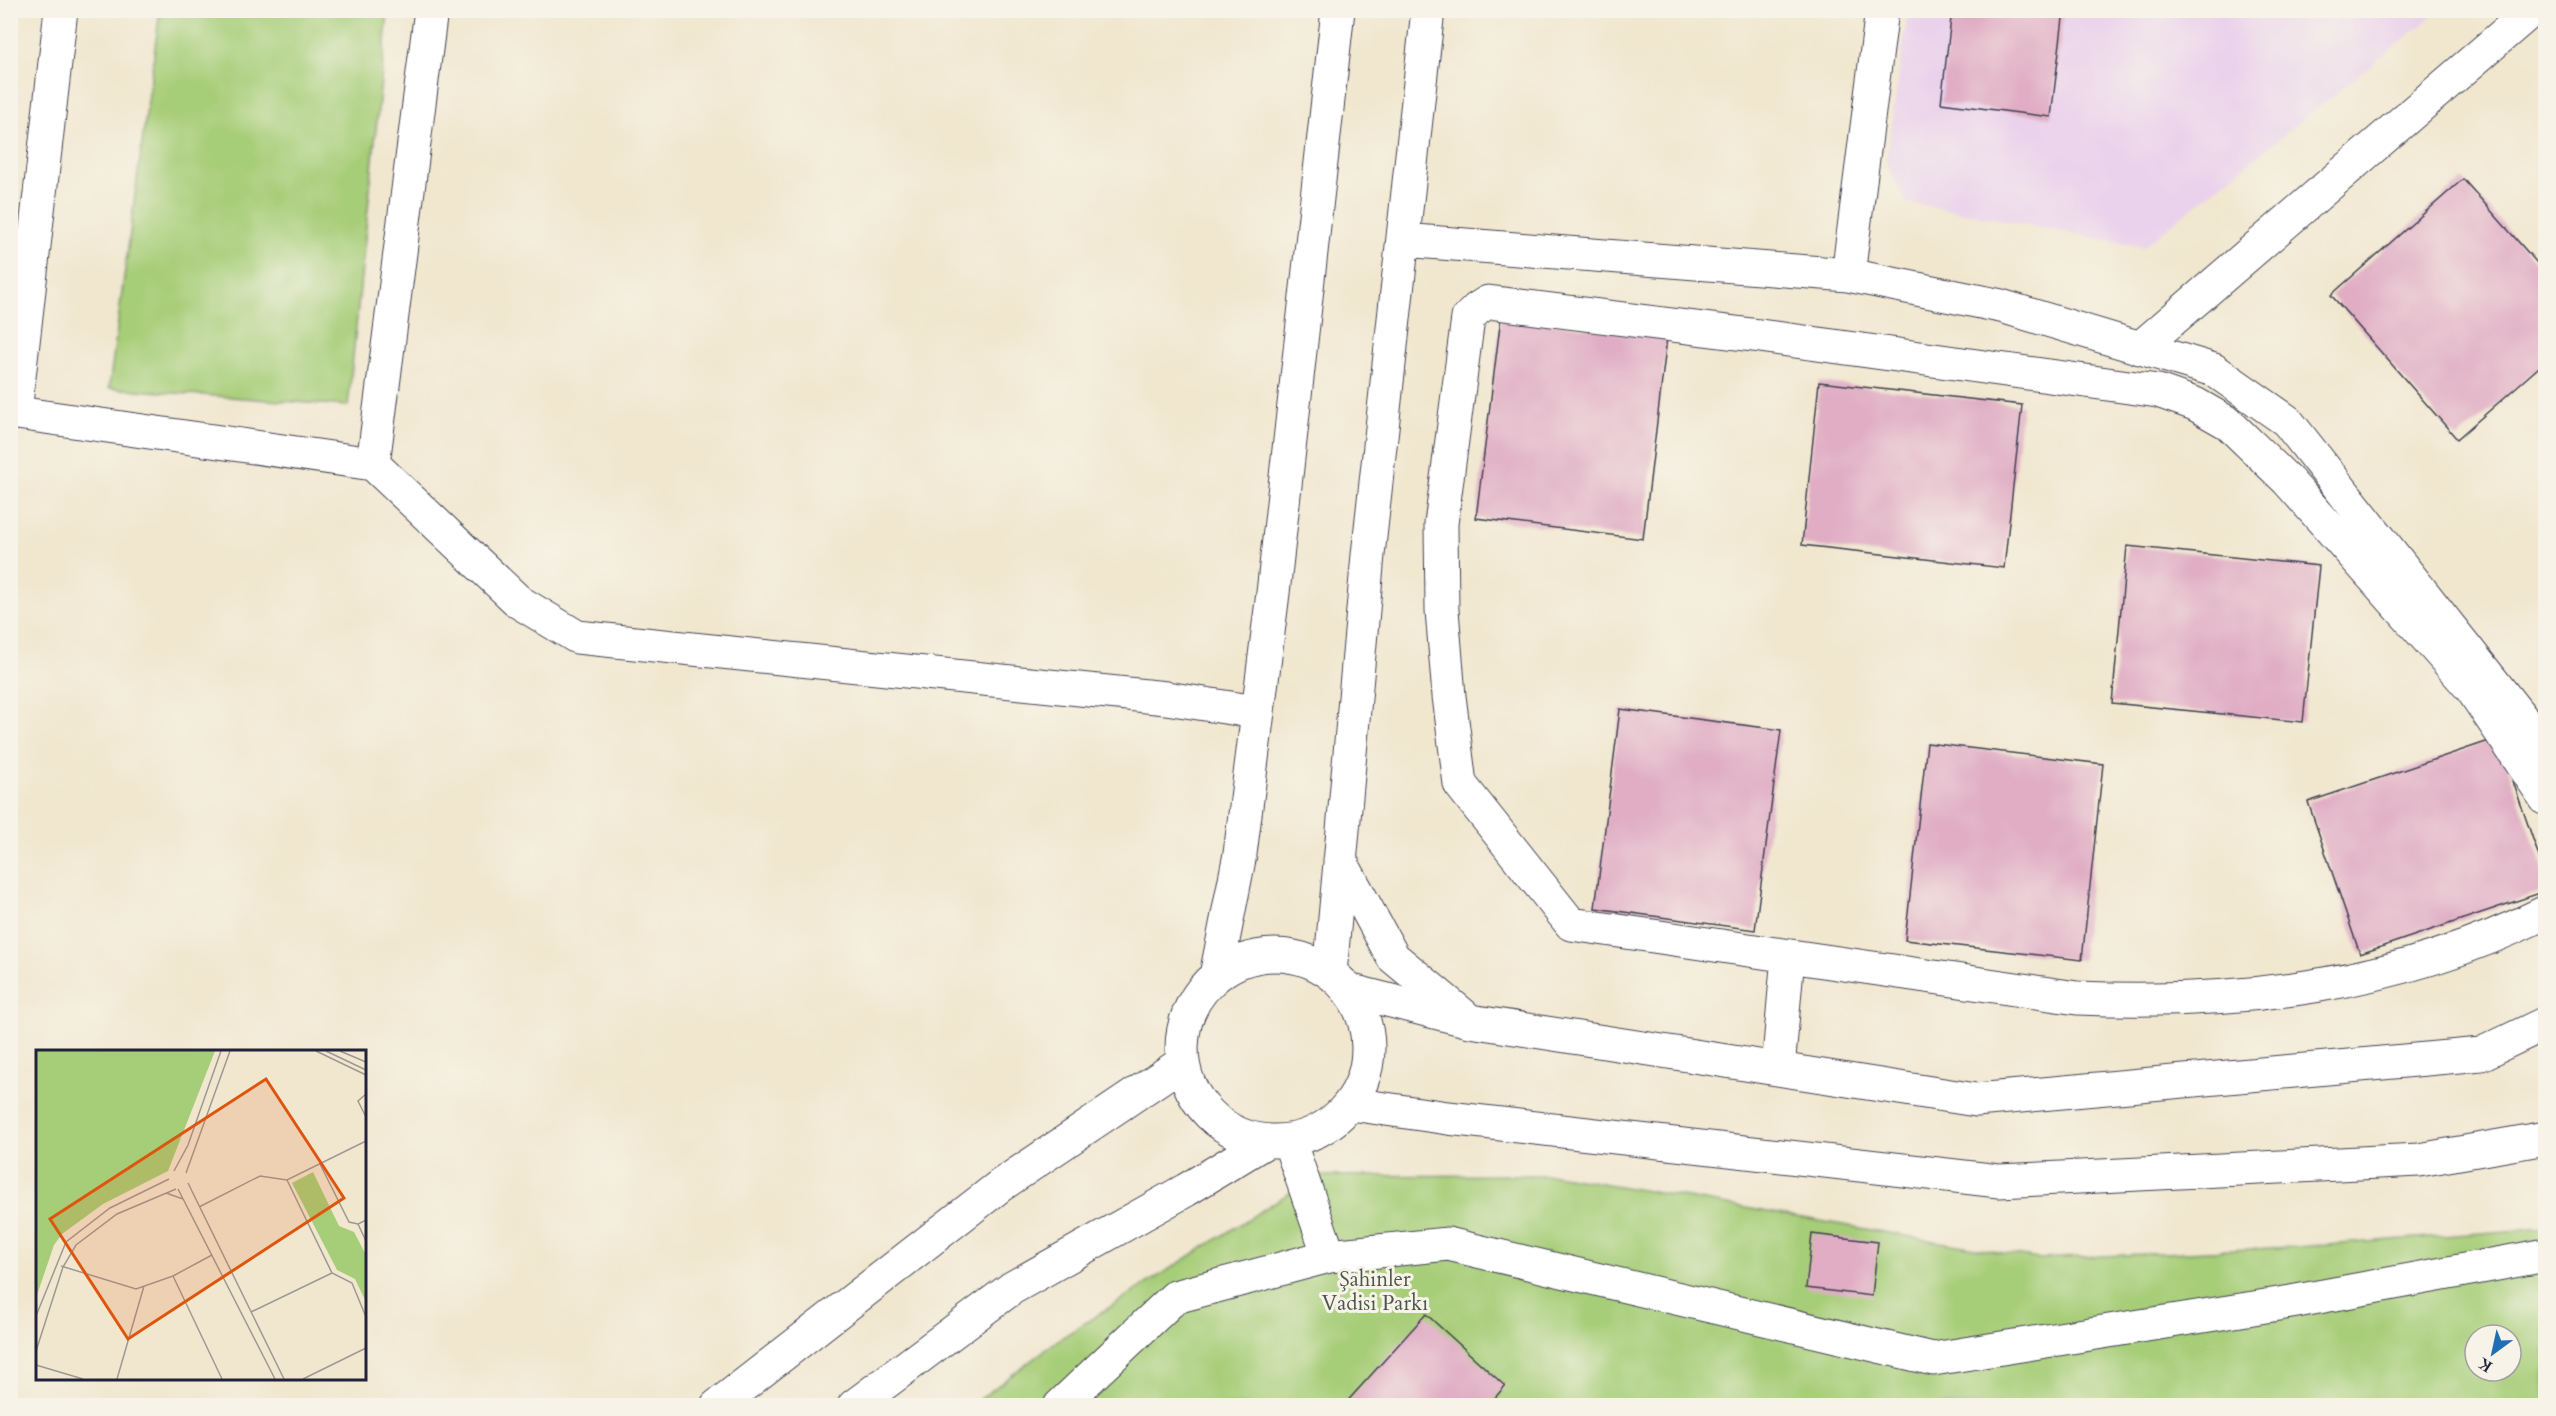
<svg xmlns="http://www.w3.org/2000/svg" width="2556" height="1416" viewBox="0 0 2556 1416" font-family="Cardo,serif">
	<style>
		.built { fill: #ead1ec }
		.green { fill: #a6cd77; stroke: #647859; stroke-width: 1.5; fill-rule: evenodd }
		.building { fill: #e0adc4 }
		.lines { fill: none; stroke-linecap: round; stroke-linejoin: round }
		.minor-casing { stroke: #414051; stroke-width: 35 }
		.minor { stroke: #fff; stroke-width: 33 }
		.labels { text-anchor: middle; stroke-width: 6; stroke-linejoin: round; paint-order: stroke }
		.park-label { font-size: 21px; fill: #4a554d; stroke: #f7f3e8 }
		.inset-road { fill: none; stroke: #9e9894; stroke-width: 1.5 }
		.view { fill: #de560e; fill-opacity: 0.15; stroke: #de560e; stroke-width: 3 }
		.inset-edge { fill: none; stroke: #22223b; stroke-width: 3 }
	</style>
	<rect width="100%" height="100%" fill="#f7f3e8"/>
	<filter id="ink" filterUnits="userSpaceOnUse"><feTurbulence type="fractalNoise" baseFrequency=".0167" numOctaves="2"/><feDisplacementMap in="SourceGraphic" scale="12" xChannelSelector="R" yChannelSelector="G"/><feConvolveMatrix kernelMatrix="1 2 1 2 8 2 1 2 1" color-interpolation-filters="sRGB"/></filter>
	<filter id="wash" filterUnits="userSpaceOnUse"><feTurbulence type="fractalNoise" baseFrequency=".008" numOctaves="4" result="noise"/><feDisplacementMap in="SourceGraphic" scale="24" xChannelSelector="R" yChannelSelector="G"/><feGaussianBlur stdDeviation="1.35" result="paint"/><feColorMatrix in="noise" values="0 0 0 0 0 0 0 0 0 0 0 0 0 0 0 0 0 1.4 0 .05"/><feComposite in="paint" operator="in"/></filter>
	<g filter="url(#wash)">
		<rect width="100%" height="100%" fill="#f1e7cf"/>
		<path class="built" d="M1908,11H2439L2143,247L1906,202L1886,164Z"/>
		<path class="green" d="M160,11H388L348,406L109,388Z
			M1555,1175L2038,1259L2315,1246L2545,1228V1405L971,1406L1058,1340L1316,1176ZM2475,1335H2511V1371H2475Z"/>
		<g id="blocks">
			<path class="building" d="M1952,10H2064L2051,117L1941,103Z
				M2463,179L2546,273V361L2457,439L2331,295Z
				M1501,317L1667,338L1643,539L1476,518Z
				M1819,382L2022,405L2004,568L1802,545Z
				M2127,546L2319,566L2303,722L2112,703Z
				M1620,709L1781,730L1755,930L1595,908Z
				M2498,738L2546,877V891L2360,954L2308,802Z
				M1927,743L2103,764L2082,960L1905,940Z
				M1812,1234L1878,1242L1872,1296L1806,1288Z
				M1426,1314L1505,1386L1488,1406H1343Z"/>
		</g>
	</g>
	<g filter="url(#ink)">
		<use href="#blocks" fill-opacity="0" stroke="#414051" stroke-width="1.5"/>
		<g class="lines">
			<defs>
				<path id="minor" d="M1403,240L1848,275L2001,306L2214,370L2287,421L2546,749
					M1848,275L1882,10
					M2140,348L2532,10
					M10,412L373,464L519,602L577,637L1166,698L1257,712
					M15,412L61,10
					M373,464L431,10
					M2546,799L2471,688L2288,481L2228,423L2195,404L2158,391L1760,336L1488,302L1477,309L1468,318L1441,524L1442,610L1449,696L1460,784L1571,924L2077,998C2239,1005 2399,986 2546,912
					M1340,860L1393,957L1464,1016
					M1182 1048a93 93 0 1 1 186 0a93 93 0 1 1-186 0Z
					M1330,973L1368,555L1428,10
					M1216,976L1240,854L1273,593L1338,10
					M1348,990L1470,1021L1976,1100L2481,1054L2546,1023
					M1778,1069L1788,956
					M1351,1104L1448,1118L1999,1181L2419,1160L2546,1138
					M1289,1141L1329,1256
					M717,1406L1001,1185L1182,1063
					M854,1406L1012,1288L1186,1190L1265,1142
					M1060,1406L1175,1297L1329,1256L1448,1244L1933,1359L2291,1302L2546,1255"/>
			</defs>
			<use href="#minor" class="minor-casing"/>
			<use href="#minor" class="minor"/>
		</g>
	</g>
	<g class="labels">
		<g class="park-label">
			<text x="1375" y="1286">Şahinler<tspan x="1375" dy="24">Vadisi Parkı</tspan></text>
		</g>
	</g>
	<g transform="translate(36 1050)">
		<rect width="330" height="330" fill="#f1e7cf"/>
		<path d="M0,1H179L132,121L67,154L26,184L18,195L0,248ZM277,122L303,176L318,182L330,205V252L319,229L301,220L256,133Z" fill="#a6cd77"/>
		<path class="inset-road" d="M280,1L330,25M290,1L330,20M304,1L330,12M330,44L322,51L330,67M284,114L313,172L322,174M138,121L152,95L185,1M150,123L194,1M251,130L296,223L316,233L330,267M152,133L248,329M142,139L239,329M130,143L147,149M163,157L224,126L251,130L330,91M330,170L322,174L330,191M25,216L100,239L137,226L176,205M137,226L186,329M215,262L296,223M0,266L30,192L74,158L133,129M0,301L27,217L40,195L81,164L140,139M0,315L47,329M81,329L108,236M267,329L330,298"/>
		<path class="view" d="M230,29L308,148L92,289L14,169Z"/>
		<rect width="330" height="330" class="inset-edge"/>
	</g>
	<rect width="2556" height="1416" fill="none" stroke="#f7f3e8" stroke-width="36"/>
	<g transform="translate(2493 1353) rotate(213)"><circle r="28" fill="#f7f3e8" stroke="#a29fa3" stroke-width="1.5"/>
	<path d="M0-4.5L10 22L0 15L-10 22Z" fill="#1f6fb2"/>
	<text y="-9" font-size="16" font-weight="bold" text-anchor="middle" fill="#22223b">K</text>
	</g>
</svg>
